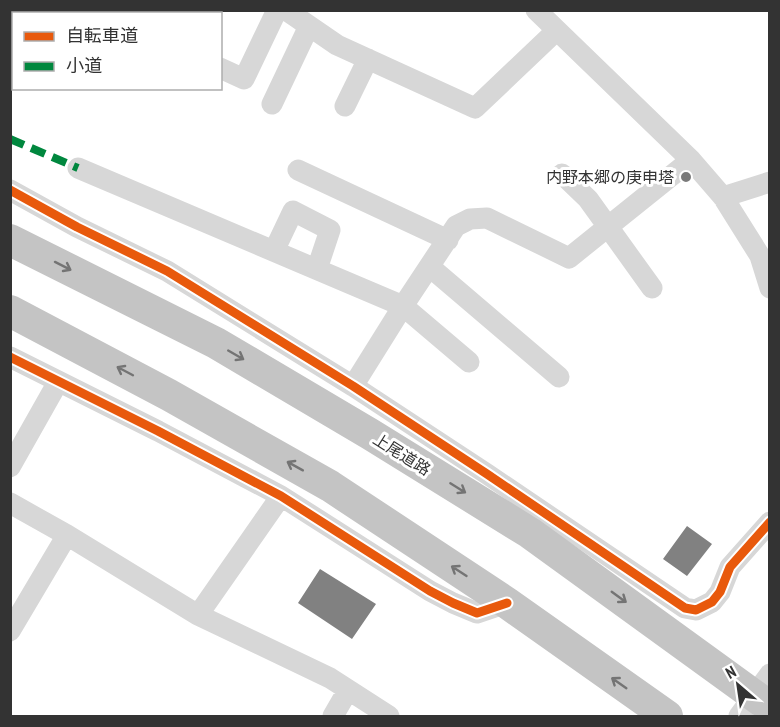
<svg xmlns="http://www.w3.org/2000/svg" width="780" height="727" viewBox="0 0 780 727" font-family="'PT Sans Narrow','Noto Sans JP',sans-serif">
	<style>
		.building { fill: #818181 }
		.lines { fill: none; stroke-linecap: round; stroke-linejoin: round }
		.minor { stroke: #d7d7d7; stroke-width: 21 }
		.highway { stroke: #c4c4c4; stroke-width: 32 }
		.quiet { stroke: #00873e; stroke-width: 8; stroke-dasharray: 15 8; stroke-linecap: butt }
		.cycleway-casing { stroke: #fff; stroke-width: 13 }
		.cycleway { stroke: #e8590c; stroke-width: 9 }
		.oneway { stroke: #747474 }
		.poi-dot { fill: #7a7a7a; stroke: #fff; stroke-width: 2 }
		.labels { text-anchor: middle; stroke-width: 6; stroke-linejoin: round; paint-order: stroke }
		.poi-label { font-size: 16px; fill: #333; stroke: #fff; text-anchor: end }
		.street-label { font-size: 16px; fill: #333; stroke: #fff }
	</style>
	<rect width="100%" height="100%" fill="#fff"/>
	<path class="building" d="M687,526L712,544L687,576L663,559Z
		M320,569L376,604L352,639L298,603Z"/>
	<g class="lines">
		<path class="minor" d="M101,10L107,14
			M286,10L337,45L475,108L556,31
			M536,10L691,160L723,197L760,256L770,288
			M40,14L42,10
			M10,61L14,56
			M220,68L244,79L277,10
			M272,104L309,26
			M345,106L368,59
			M78,168L403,306L469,362
			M298,170L448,240
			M562,174L588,199L652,288
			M10,190L77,227L167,271L353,386L487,474L685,608L696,610L712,602L720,592L730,567L770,522
			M723,197L770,182
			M274,251L293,211L330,230L317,269
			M430,267L559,377
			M10,357L158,431L281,496L430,591L453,603L477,613L507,603
			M353,386L403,306L456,226L470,219L487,218L569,258L691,160
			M10,467L58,382
			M10,503L67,535L198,615L330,678L389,716
			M198,615L281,496
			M10,631L67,535
			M333,716L348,690
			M739,716L770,674"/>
		<path class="highway" d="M10,240L216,343L370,434L530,533L770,707
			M10,311L169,395L330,486L507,603L667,716"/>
		<path class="quiet" d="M10,139L78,168"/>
		<defs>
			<path id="cycleway" d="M10,190L77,227L167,271L353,386L487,474L685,608L696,610L712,602L720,592L730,567L770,522
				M10,357L158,431L281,496L430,591L453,603L477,613L507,603"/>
		</defs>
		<use href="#cycleway" class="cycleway-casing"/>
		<use href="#cycleway" class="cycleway"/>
	</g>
	<defs><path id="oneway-shaft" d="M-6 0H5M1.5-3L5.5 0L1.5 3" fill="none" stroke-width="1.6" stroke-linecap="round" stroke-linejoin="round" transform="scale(1.5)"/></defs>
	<g class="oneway">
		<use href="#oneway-shaft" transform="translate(63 266) rotate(27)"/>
		<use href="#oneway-shaft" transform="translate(236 355) rotate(30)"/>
		<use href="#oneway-shaft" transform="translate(125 371) rotate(-152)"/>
		<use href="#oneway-shaft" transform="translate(295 466) rotate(-151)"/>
		<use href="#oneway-shaft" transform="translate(458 488) rotate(32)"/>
		<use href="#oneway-shaft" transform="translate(459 571) rotate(-147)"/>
		<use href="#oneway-shaft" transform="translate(619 597) rotate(36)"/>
		<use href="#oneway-shaft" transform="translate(619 683) rotate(-145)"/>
	</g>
	<circle class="poi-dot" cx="686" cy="177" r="6"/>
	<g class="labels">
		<g class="poi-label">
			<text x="674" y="183">内野本郷の庚申塔</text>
		</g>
		<g class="street-label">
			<text transform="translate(402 454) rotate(32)" y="6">上尾道路</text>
		</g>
	</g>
	<rect width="780" height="727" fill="none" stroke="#333333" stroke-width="24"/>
	<rect x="12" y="12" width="210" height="78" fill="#ffffff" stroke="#adadad" stroke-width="1.5"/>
	<rect x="24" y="32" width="30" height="9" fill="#e8590c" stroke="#adadad" stroke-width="1.5"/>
	<text x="66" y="42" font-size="18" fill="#333333">自転車道</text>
	<rect x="24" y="62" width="30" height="9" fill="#00873e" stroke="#adadad" stroke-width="1.5"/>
	<text x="66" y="72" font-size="18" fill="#333333">小道</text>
	<g transform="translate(738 685) rotate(331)" stroke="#ffffff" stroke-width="4.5" paint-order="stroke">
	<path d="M0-4.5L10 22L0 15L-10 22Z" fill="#333333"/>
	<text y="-9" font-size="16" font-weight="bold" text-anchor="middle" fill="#333333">N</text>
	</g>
</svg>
